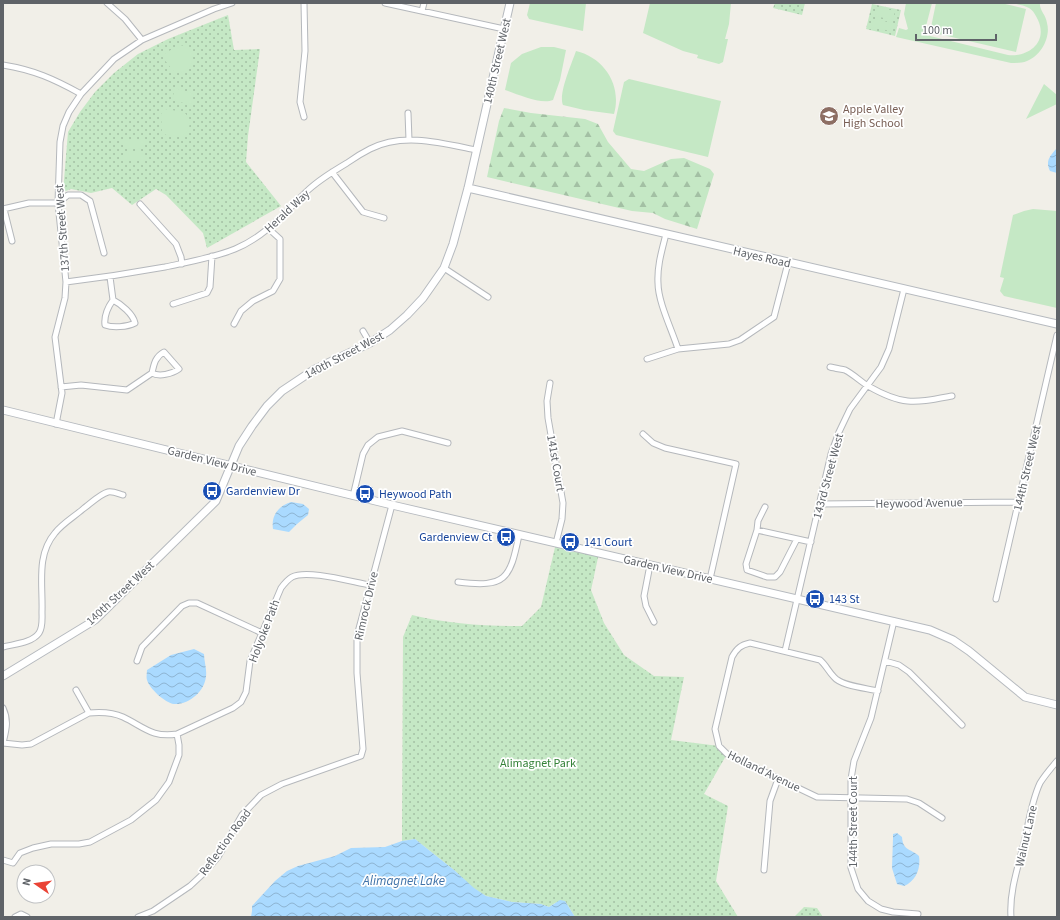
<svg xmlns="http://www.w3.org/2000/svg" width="1060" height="920" viewBox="0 0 1060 920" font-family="'Source Sans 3',sans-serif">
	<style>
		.forest { fill: url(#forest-firs) }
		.park { fill: url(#park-dots) }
		.pitch { fill: #c5e8c5 }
		.water { fill: url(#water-waves) }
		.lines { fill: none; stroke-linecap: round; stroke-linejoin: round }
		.street-casing { stroke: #b5b8bc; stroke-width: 7 }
		.secondary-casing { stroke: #b6babf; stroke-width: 9 }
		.street { stroke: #fff; stroke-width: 5 }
		.secondary { stroke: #fff; stroke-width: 7 }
		.labels { text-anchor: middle; stroke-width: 3.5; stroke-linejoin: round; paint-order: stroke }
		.street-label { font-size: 12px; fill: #5f6368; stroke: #fff }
		.education-label { font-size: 12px; fill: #785e54; stroke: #fff; text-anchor: start }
		.transit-label { font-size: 12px; fill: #164399; stroke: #fff; text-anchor: start }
		.park-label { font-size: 12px; fill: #348238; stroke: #fff }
		.water-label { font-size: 13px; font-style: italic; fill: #4174aa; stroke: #fff }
	</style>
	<defs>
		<pattern id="forest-firs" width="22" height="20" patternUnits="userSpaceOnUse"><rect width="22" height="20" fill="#c5e8c5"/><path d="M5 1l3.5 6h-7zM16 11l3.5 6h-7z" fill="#a3c0a4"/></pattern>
		<pattern id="park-dots" width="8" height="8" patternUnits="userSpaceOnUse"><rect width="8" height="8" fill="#c5e8c5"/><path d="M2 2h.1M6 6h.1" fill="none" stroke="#a3c0a4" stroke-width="1.8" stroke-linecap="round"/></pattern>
		<pattern id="water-waves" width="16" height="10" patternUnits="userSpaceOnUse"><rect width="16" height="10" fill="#aadaff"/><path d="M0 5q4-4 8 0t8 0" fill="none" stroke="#8eb4d2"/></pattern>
	</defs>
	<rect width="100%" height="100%" fill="#f1efe8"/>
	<path class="forest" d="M504,108L531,113L585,119L598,124L608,142L631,169L644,171L671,159L684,158L710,169L714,174L697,229L665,219L653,213L632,211L487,177L499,121Z"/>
	<path class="park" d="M775,3H805L802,15L773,8Z
		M872,4L901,10L895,36L866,29Z
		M228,15L234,50L260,49L248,136L246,162L281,206L207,248L203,233L166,195L156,189L132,205L112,188L91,193L71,189L63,192L68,132L80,112L95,92L114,73L138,54L168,39Z
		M556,543L599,553L591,590L604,623L624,655L654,676L684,677L671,740L719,746L727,754L704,794L728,806L716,881L738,917H575L565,901L555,903L549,907L541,904L512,902L486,896L473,888L454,870L415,839L402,841L403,637L412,615C448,624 485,626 522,626L541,607Z
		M804,907L817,908L823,917H794Z"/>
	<path class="pitch" d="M530,3H586L583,31L529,19L527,15Z
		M650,3H731L729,24L725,39H728L723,62L719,64L697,58L698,55L683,51L643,33Z
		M906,3H932L924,34L926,35L1008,55C1029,57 1048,42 1038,20C1036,16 1033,10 1029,8C1024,5 1016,4 1010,3H1040C1039,10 1046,15 1047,23C1051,37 1041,56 1027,61C1022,63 1017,63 1011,63L896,37L899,28L906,30L908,29L904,14Z
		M936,3H1001L1026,9L1016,52L930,32Z
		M877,7L895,11L893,20L875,16Z
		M874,19L892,23L890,31L872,27Z
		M179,45C199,46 197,73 175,73L163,58L164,54Z
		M541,47H554L566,50L560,80L553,100C541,105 517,94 505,90L511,63L522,54Z
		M576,51C605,58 622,86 614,114L584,110L563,105C558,94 572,63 576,51Z
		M629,79L721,101L708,157L616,135L613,131L624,82Z
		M1044,84L1057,95V104L1026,119Z
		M175,88L194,94L191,105L172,100Z
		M165,109L184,112C200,128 178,146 162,132L161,114Z
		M144,139V148L125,149V140Z
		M125,151H144V160L125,161Z
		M1033,209L1057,211V308L1004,296L1000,291L1004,278L1000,277L1013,215L1024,211Z"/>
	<path class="water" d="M1057,148V173L1050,171C1045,161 1050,156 1057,148Z
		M291,502L303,504L309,509L308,515L297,524L289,532L273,529C271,516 278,506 291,502Z
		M194,649L204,654C204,661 207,669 206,676C205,691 189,705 174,704C165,703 149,688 147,680C146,677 147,673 147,670L171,655Z
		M897,833L902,837C903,851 910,848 919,856C921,868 916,881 904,886L897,884L892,868L893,838V834Z
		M415,839L454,870L474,888L486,896L512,902L541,904L549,907L560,900L565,901L575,917H251L252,911V906L275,881L287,871L298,866L335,856L351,848L385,847L402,841Z"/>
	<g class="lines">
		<defs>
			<path id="street" d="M107,3L125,19L142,40
				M304,3L305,51L300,102L304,117
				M385,3L504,29
				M422,11L424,3
				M3,65C34,70 54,79 81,94
				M408,113L409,140
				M332,172L363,212L384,218
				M140,204L176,244L181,257L182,264
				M3,209L29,203H58L68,195H81L90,201L104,253
				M4,209L12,241
				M666,234C662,250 657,266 658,283C658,302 672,330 678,349
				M444,268L488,297
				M110,277L113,300C108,307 104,317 105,325C113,328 127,327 135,323C133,314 121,304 113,300
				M66,282C99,278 132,273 165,267C188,262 213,258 235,249C264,237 283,215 305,193C317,181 332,172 347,163C354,158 362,153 370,149C403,132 442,143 476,150
				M173,304L207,293L210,287L212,256
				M234,324L241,311L253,301L273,291L280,279V239L269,229
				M363,331L370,343
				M647,359L678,349L729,344L740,340L774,317L788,263
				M830,367C834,368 840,369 845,370C853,374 860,381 868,386C903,406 914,403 952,396
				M550,383L547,401L548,418L563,503L562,519L556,543
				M61,387L81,385L127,390L152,373C154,364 155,357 164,352L179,369C172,374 159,377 152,373
				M56,424L62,393L55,337L65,298L66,282L58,203L60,142L63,126L69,112L81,94L114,59L142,40L214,9L232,3
				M643,434L653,443L665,448L736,464L710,579
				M353,496L363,454L368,445L378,437L402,431L448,443
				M820,504L1019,502
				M765,507L758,521L757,530L746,564L747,570L767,577H775L780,572L797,539
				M757,530L811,542
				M650,565L644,596L646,606L654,622
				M458,582C506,588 510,579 519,535
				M996,599L1057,335
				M894,621L871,718L854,761L851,779V868L858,889L868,901L881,909L893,912L918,914
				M3,647C14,644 32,643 39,633C43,627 42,618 42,612C43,585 36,555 55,533C63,523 74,517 83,509C90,504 100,494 108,492C113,491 119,494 123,495
				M785,651L831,454L839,432L850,409L881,367L889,349L904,289
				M137,661L142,647L182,606L189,603H197L262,633
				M885,661L899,665L909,672L962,725
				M76,690L89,713
				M878,691C866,688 841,686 834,677C828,671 826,665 820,660L750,643C741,645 737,648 732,657L715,729L719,746L727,754L817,797L907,799L919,803L942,818
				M3,708C9,721 6,730 3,743
				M3,743L22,745L31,744L89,713C100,712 112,712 123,717C144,727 152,738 177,734L233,708L241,702L246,692L250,661L281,588C284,584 287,580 292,577C307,569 352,582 370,585
				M3,860L13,863L20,853L33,848L51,844H79L90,842L131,820L156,800L169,782L179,755V745L177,734
				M764,870L770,801L778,779
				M15,917L21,914L27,917
				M138,917L153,911L190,886L205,872L218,857L242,815L261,795L282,784L361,756L363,749L357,673V636L392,505
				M1011,917C1009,891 1019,864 1025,839C1029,820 1032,800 1040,783C1045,775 1051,768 1057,761"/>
			<path id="secondary" d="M468,188L1057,324
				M3,410L392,505L930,630L953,640L969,651L1025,697L1057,705
				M3,676L95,620L216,501L239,446L252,426L267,406L282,391L315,369L370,343L390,330L407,315L423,298L444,268L453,244L468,188L510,3"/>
		</defs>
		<use href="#street" class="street-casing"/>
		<use href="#secondary" class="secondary-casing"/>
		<use href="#street" class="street"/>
		<use href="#secondary" class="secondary"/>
	</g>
	<defs>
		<symbol id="school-disc" viewBox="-11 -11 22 22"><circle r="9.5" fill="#8d6e63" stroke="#fff"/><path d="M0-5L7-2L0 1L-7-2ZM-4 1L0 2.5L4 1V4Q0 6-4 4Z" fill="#fff"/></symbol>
		<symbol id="bus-disc" viewBox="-11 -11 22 22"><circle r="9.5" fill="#1a4fb4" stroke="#fff"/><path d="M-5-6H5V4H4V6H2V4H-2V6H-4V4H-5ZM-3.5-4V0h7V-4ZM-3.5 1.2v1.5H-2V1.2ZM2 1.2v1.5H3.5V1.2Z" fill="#fff"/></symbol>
	</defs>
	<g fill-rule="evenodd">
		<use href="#school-disc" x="818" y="105" width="22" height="22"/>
		<use href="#bus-disc" x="201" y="480" width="22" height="22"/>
		<use href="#bus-disc" x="354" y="483" width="22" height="22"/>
		<use href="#bus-disc" x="495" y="526" width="22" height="22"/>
		<use href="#bus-disc" x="559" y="531" width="22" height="22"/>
		<use href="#bus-disc" x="804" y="588" width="22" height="22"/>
	</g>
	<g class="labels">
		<g class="street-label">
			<text transform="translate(497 61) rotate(-77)" y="4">140th Street West</text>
			<text transform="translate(287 211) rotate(-43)" y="4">Herald Way</text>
			<text transform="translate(62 228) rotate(-94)" y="4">137th Street West</text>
			<text transform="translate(762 257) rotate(13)" y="4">Hayes Road</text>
			<text transform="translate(344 355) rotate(-28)" y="4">140th Street West</text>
			<text transform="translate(212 461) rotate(14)" y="4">Garden View Drive</text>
			<text transform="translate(556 463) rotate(80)" y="4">141st Court</text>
			<text transform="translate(1027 468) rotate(-77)" y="4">144th Street West</text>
			<text transform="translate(828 476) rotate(-75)" y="4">143rd Street West</text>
			<text transform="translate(919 503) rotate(-1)" y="4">Heywood Avenue</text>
			<text transform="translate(668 569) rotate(13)" y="4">Garden View Drive</text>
			<text transform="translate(120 593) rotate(-43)" y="4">140th Street West</text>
			<text transform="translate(366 606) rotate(-77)" y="4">Rimrock Drive</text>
			<text transform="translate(264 631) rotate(-69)" y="4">Holyoke Path</text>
			<text transform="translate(764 771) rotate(26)" y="4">Holland Avenue</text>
			<text transform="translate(853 822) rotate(-90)" y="4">144th Street Court</text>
			<text transform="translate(1026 836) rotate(-77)" y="4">Walnut Lane</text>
			<text transform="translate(225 842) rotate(-54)" y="4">Reflection Road</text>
		</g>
		<g class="education-label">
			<text x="843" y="113">Apple Valley<tspan x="843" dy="14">High School</tspan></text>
		</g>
		<g class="transit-label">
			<text x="226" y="495">Gardenview Dr</text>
			<text x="379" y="498">Heywood Path</text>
			<text x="492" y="541" text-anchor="end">Gardenview Ct</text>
			<text x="584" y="546">141 Court</text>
			<text x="829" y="603">143 St</text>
		</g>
		<g class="park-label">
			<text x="538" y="767">Alimagnet Park</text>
		</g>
		<g class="water-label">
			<text x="404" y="885">Alimagnet Lake</text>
		</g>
	</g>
	<rect width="1060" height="920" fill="none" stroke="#5f6368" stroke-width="8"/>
	<g transform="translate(36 884) rotate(283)"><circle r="19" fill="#ffffff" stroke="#bfc1c3"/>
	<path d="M0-3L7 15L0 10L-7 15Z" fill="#ea4335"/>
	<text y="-6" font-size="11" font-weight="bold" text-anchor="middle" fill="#5f6368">N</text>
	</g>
	<path d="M916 34v6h80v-6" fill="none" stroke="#5f6368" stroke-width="2"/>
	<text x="922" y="34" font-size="12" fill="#5f6368" stroke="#ffffff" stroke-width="3" paint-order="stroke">100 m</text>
</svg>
